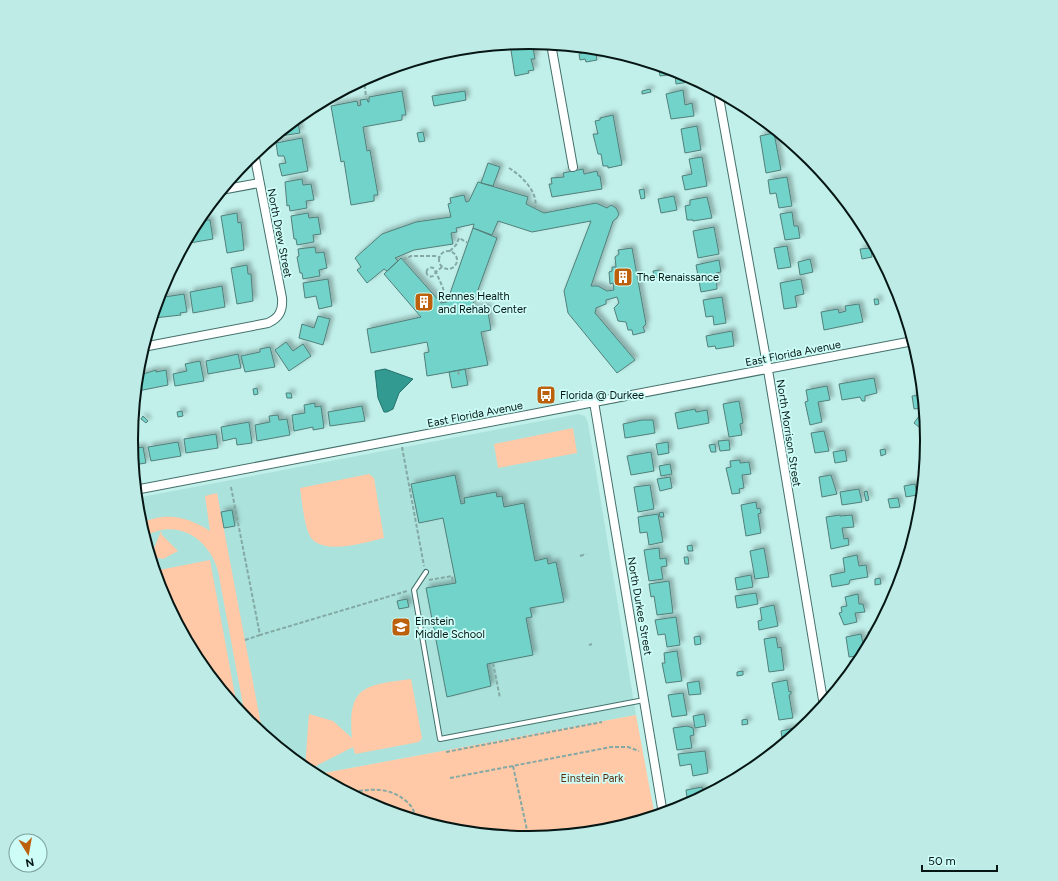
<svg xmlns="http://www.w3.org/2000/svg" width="1058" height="881" viewBox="0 0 1058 881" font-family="Figtree,sans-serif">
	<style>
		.built { fill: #abe2dc }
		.green { fill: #ffc9a7 }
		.water { fill: #329a91; stroke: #24726c }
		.building { fill: #71d3c9; stroke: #537f7a; filter: url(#shadow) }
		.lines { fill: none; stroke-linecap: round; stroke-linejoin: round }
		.lane-casing { stroke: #44706b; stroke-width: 6 }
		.street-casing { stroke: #44706b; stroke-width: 10 }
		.path { stroke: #84a9a4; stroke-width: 2; stroke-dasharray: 4 2; stroke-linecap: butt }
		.lane { stroke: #fff; stroke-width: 4 }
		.street { stroke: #fff; stroke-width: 8 }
		.labels { text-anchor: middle; stroke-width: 3.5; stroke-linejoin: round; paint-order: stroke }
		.street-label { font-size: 11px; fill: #051614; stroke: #cefdf7 }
		.poi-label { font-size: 11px; fill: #051614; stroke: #cefdf7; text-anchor: start }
		.park-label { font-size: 11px; fill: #5a3011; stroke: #cefdf7 }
		.rim { fill: none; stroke: #051614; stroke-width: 2 }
	</style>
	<defs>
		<filter id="shadow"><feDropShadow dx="3.5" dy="-3.5" stdDeviation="2" flood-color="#0004"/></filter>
	</defs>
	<rect width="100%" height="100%" fill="#c1f0ea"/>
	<path class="built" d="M578,414L585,416L588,423L636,715L324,773L325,781L307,772L247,722L198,662L161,593L138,518L136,498Z"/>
	<path class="green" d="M573,428L577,453L498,468L494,444Z
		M369,474L374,478L384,538C366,542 327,555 312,539C304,529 302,500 300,488Z
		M217,493L263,735L246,721L218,571C209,538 176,517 144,537L140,524C165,511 188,517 210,531L205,496Z
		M161,531L162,535L178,551L163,559L151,556Z
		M210,560L238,711L198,662L161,593L154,571Z
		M411,679L422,738L419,742L355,754L353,747L308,770V772L304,769L305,768L309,714L333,721L352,738C347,686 365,685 411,679Z
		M636,715L655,817L607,831L529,839L451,831L376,809L325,781L324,773Z"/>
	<path class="water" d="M385,369L413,379L399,393L393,409L387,412H384L378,398L375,371Z"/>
	<path class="building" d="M532,42L535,59H531L534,70L528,71L529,73L515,76L510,44Z
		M581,47L595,49L597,60L586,62L585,59L580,60L579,54L582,53Z
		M658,65L682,72L688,76L689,82L676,84L675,74L660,76Z
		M650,89L651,92L642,94V91Z
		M683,90L685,105L692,103L694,116L671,119L666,94Z
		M402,91L406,115H402V120L363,127L367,151L370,150L378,195H374V201L351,205L344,161L341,162L331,106L357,101L358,106L361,105L360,100L367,99L368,102H369V97Z
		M465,91L466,100L434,106L432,96Z
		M613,115L622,165L608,168V166H603L601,154H598L593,134H598L595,121L600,120V118Z
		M297,118L300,133L274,137V136Z
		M697,126L701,150L685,153L681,129Z
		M423,132L425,141L419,142L417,133Z
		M774,133L781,170L766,173L760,136Z
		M302,138L308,171L282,176L279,164L286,163L284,156H278L276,143Z
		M702,157L707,186L685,190L682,176L692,174L689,159Z
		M488,163L500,167L493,186L481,183Z
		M583,169L584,174L597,171L598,176H600L602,189L552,197L549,184H552L551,178L564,177L563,173Z
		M787,177L792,206L779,208L776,193L770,194L768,180Z
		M302,179L303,185L311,184L314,200L306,201L307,208L290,211L289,205L287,206L285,182Z
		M478,182L528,197L526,204L544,213L596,203L607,208L611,205L616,208L619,214L617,218L613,221L591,286H598L607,291L614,290L613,283L610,284L609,272L612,271V267H616L615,257L619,254L618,250L632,248L646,324L643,327L645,332L633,335L632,330H628L626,322L618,321L614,308L619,303L617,297L606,300V304L596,308L595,313L635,360L617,373L568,313L564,291L591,221L532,232L498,221L492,235L473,228L474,224L456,228L457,232L451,233L453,244L414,250L395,258L398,261L387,271L384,269L367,283L357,270L361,267L355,258L382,234L416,222L451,217L448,204L451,203L450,198L464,195L466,202L469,201Z
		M644,189L645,198L641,199L639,190Z
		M674,196L677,210L661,213L658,199Z
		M707,197L712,218L693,221V220H687L685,206L690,205V200Z
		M792,212L794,226H798L800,238L785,240L780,214Z
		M237,213L238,223L241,222L244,250L227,253L221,216Z
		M308,213L309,218L318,217L321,234L313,235L314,242L297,245L296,239H294L291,216Z
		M201,220H210L213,239L184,244L197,221Z
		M714,227L719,254L698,258L693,231Z
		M473,228L497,238L471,309L487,306L491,330L481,332L488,365L427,376L424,353L429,352L427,342L371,353L367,329L421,317L384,274L401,258L441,303L447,302Z
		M787,246L791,267L778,269L774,248Z
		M315,247L316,253L324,252L327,268L319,270L320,276L303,279L302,273H300L297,257L299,256L298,249Z
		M871,248L872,257L862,259L860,249Z
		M810,259L813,272L800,275L798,262Z
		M719,260L721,272L716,273L717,289L701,292L696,265Z
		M247,265L248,274H251L253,301L237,304L231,268Z
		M659,270L660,277L654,278L653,271Z
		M328,279L332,306L319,309L316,296L305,298L303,283Z
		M801,279L804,294L795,296L797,307L784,309L780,283Z
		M222,286L225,307L193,313L190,292Z
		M184,294L187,312L180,313L181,315L154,318L153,312L158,298Z
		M722,297L726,323L714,325L713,316L706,317L703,300Z
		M874,299H878L879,304L875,305Z
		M897,299H900L904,311L899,312Z
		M859,304L863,322L824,330L821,312L838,309L839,313L846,311L845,306Z
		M318,316L330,319L323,345L299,338L302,324L314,328Z
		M732,331L734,346L716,349L715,346L708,347L706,336Z
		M286,342L293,351L303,344L311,356L289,371L275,350Z
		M270,347L275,367L245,372L241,356L260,352V349Z
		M238,354L241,368L208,374L206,361Z
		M200,361L204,381L175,386L173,374L187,371L185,364Z
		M465,369L468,385L452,388L449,372Z
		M156,370V372L166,370L168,385L138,391L137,376Z
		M874,378L877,393L865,396V401H862L860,397L842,400L839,384Z
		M827,386L830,400L818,402L822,422L810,425L805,402L808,401L806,390Z
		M257,388L258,394L254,395L253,389Z
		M286,393H291L292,398H287Z
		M923,395L926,430L925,432L914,423L923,411L922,408L914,409L912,396Z
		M739,401L743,423L740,424L742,435L729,437L723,404Z
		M315,403V407L321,406L324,428L313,430V427L294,431L292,415L305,413L304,405Z
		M362,406L365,421L330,426L328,412Z
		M695,409L696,412L707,410L709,423L678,429L675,413Z
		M182,411L183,416L178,417L177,412Z
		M278,415L279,420L287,419L290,435L257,441L255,425L270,422L269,416Z
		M143,416L148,421L146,423L141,419Z
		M642,420H653L655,433L625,438L623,424Z
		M249,422L252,443L237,445L236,438L223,441L221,427Z
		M824,431L829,451L815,453L811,433Z
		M216,434L218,448L186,453L184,439Z
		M729,440L730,450L720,451L718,441Z
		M178,442L181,456L151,461L148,447Z
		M668,442L669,453L658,455L656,444Z
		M715,444L716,452H711L709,445Z
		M143,447L146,463L133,465L131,449Z
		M885,449L886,454L881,456L880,450Z
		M845,450L847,461L835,463L833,452Z
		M651,452L654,471L631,475L627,456Z
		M740,460V463L749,462L751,474L742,475L744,488L739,489L740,493L732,494L726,468L731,467L730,461Z
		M670,464L672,474L661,476L659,466Z
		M455,475L461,504L465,503L464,498L496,492L497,497L502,496L504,507L524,503L535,561L547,558L548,564L556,562L564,602L530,608L532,617L526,618L533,655L487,664L491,686L447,697L426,588L456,583L443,518L419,523L411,484Z
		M831,475L837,494L822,497L819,477Z
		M670,477L672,488L660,491L657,479Z
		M915,484L917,495L906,497L904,486Z
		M650,485L654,509L638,512L634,487Z
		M859,489L862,502L842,505L840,492Z
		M867,491L869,500L866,501L864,492Z
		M898,498L900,507L890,508L888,499Z
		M756,502L757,509L760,508L761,513L758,514L761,533L746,536L741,505Z
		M232,510L235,526L224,528L221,512Z
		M663,512L664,517H660L659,513Z
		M658,514L663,542L649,545L647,532L640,533L638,517Z
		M840,515V516L852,515L854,527L842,528L844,539L848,538L849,545L831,549L826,517Z
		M692,545L693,551H688L687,546Z
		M659,548L660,559L666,558L667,566L661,567L663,579L649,581L644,550Z
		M764,548L769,577L755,579L750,551Z
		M857,555L859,566L866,565L868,577L850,580L849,584L832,587L830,575L845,572L843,558Z
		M684,557H688L689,564H685Z
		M751,575L753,587L737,590L735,578Z
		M880,578L881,584L875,585V579Z
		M669,581L673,613L657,615L654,596L651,597L649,584Z
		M756,593L758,604L737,608L735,596Z
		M858,594L859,604H863L865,612L855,613L857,622L844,625L839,613L842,612L841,607L847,606L845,597Z
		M407,599L409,607L399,609L397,601Z
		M774,605L778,626L759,630L758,621L762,620L760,608Z
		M676,617L680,645L667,647L665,634L658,635L655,620Z
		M877,631L872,640L870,641L868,632Z
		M861,634L863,644H868V647L864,650V655L849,657L846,637Z
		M700,636L701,644L695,645L694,637Z
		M776,637L778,648L781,647L784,670L769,672L764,639Z
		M677,651L682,681L666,683L662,663H665L664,653Z
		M862,659L860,662L852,672L850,661Z
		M743,671V675L737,676V672Z
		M787,680L789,692L791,691V694L789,695L793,718L779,720L772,683Z
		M699,681L701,694L689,695L687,683Z
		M683,693L687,715L672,717L668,695Z
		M704,714L706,726L695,728L693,716Z
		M747,719L748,724L742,725V720Z
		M687,726L693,728L694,735L690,736L692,748L677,750L673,728Z
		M794,728L795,735L783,745L781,731Z
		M705,751L708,773L693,776L691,764L680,766L678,754Z
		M702,787L704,797L688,805L686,790Z"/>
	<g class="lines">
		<defs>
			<path id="lane" d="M426,572L414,590L440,739L644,700"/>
			<path id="street" d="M551,44L573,167
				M718,92L768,370L824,706
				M221,190L259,183
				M143,347L268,323C279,318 283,311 282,298L254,153
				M594,402L663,814
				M135,490L913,341"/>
		</defs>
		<use href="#lane" class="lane-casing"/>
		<use href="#street" class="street-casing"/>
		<path class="path" d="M364,79L366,97
			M509,168C522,176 539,193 535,208
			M450,251L456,245L459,238L468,243
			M439 260a9 9 0 1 1 18 0a9 9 0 1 1-18 0Z
			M403,260L411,256H436L439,257
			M442,267L436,272L443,288L445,302
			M426.5 272a4.5 4.5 0 1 1 9 0a4.5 4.5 0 1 1-9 0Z
			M458,371L459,375
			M402,447L424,566
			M231,487L260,635L407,591
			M580,556L586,554
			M429,580L452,576L453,583
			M245,640L260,635
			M589,645L592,644
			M493,663L500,698
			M446,752L602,722
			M513,766L529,839
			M450,778L611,747H628L639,751
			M347,793C369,789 388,786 406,801C413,807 415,812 415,820"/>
		<use href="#lane" class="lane"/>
		<use href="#street" class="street"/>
	</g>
	<defs>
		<symbol id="building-square" viewBox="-11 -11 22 22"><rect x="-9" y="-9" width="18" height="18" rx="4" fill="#bc600c" stroke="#cefdf7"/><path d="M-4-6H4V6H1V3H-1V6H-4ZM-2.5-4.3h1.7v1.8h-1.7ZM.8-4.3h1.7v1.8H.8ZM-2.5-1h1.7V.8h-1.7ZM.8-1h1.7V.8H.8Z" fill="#fff"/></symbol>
		<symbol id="bus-square" viewBox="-11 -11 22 22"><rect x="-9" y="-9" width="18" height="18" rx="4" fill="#bc600c" stroke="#cefdf7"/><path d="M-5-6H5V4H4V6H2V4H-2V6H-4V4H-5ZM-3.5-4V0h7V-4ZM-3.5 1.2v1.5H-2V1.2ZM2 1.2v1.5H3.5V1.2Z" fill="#fff"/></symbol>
		<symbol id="school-square" viewBox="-11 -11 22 22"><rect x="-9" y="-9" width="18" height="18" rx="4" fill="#bc600c" stroke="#cefdf7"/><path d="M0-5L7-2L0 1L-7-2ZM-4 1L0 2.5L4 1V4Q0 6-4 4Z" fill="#fff"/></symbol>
	</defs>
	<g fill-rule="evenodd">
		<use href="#building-square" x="612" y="266" width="22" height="22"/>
		<use href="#building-square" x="413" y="291" width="22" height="22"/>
		<use href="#bus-square" x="535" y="384" width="22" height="22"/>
		<use href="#school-square" x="390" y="616" width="22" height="22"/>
	</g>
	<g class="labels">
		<g class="street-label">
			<text transform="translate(280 233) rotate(79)" y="4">North Drew Street</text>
			<text transform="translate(793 353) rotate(-11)" y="4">East Florida Avenue</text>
			<text transform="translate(475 414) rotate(-11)" y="4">East Florida Avenue</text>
			<text transform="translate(789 433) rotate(81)" y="4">North Morrison Street</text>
			<text transform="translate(640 606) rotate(80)" y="4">North Durkee Street</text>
		</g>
		<g class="poi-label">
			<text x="637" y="281">The Renaissance</text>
			<text x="438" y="300">Rennes Health<tspan x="438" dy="13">and Rehab Center</tspan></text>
			<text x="560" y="399">Florida @ Durkee</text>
			<text x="415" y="625">Einstein<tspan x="415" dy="13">Middle School</tspan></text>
		</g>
		<g class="park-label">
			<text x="592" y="782">Einstein Park</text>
		</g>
	</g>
	<path d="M0 0H1058V881H0ZM138 440a391 391 0 1 1 782 0a391 391 0 1 1-782 0Z" fill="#beebe5" fill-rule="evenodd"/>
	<path class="rim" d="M138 440a391 391 0 1 1 782 0a391 391 0 1 1-782 0Z"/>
	<g transform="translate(28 853) rotate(169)"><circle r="19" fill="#cefdf7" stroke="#7ea19c"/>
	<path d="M0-3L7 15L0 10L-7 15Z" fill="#bc600c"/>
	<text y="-6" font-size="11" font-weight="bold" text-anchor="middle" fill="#051614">N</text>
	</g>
	<path d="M922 865v6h75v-6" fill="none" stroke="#051614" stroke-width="2"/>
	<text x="928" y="865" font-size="12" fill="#051614" stroke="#cefdf7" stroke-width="3" paint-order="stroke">50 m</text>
</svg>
